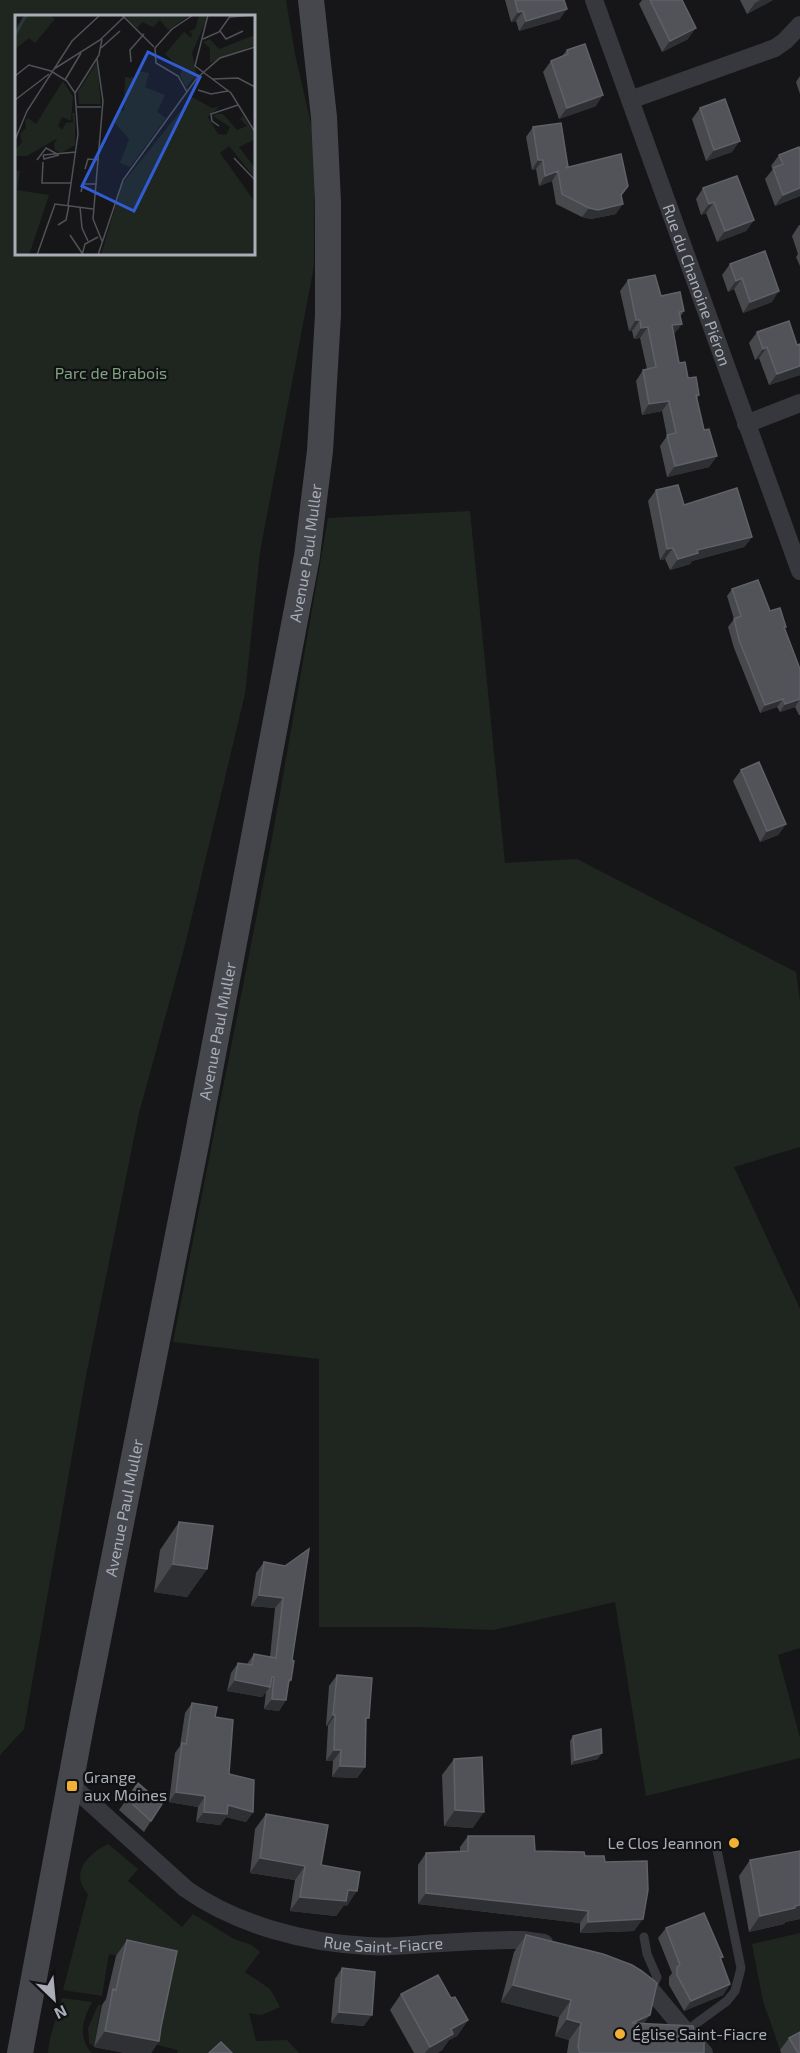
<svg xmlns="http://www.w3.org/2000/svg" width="800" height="2053" viewBox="0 0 800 2053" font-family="'Exo 2',sans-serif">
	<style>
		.green { fill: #1e261f; fill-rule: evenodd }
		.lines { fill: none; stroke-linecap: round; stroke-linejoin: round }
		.service { stroke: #37383d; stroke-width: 9 }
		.minor { stroke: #37383d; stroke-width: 18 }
		.secondary { stroke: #45474d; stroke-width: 26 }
		.wall { fill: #47494d }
		.shaded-wall { fill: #2f3033 }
		.building { fill: #525359; stroke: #5f6168; stroke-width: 1.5 }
		.poi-dot { fill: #f2b134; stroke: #111113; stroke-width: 2 }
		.labels { text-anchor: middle; stroke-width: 4.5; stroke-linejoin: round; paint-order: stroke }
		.street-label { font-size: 16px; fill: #a8adb8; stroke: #111113 }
		.park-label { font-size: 16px; fill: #7fa381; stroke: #111113 }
		.poi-label { font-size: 16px; fill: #a8adb8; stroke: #111113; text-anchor: start }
		.inset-river { fill: none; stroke: #2c353c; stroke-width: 3 }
		.inset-road { fill: none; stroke: #505258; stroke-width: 1.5 }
		.view { fill: #325cd3; fill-opacity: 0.15; stroke: #325cd3; stroke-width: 3 }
		.inset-edge { fill: none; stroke: #a8adb8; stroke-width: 3 }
	</style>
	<rect width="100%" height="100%" fill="#161618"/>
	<path class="green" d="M0,0H286L295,54L315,141L314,266L260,552L245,694L185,945L139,1113L86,1376L24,1729L0,1755ZM16,16H254V254H16Z
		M470,511L505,863L577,859L796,972L800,1001V1147L734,1167L800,1309V1648L778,1655L800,1738V1758L646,1796L615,1602L494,1630L418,1627H319V1359L173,1342L273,833L328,518Z
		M108,1844L138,1869L128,1881L182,1927L193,1914L234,1939L252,1945L260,1952L245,1972L270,1989L280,2007L262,2015L249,2013L256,2041L287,2040L299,2053H177L178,2050L149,2043L166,1967L109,1954L102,1996L63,1990L88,1894C69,1873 88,1854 108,1844Z
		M800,1933V2039L780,2050L763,2001L752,1944Z
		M62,1998L92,2002C83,2019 77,2037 92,2053H48L50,2038Z
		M98,2005H101L94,2047L89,2043L88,2028Z"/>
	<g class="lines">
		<path class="service" d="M644,1937L647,1954L657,1977L651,1990
			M686,2031L727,2001L735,1991L741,1968L716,1845"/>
		<g class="minor">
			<path id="s1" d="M594,0L800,571"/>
			<path d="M630,100L775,48L785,41L800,25"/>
			<path d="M746,424L800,403"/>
			<path id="s2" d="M72,1786L186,1889C237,1925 306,1943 368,1946C391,1948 417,1944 441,1943C468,1941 496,1940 523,1940L544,1943"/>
			<path d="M637,1979L651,1990L704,2053"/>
		</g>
		<path class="secondary" id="s3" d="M20,2053L83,1715L196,1144L307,556L320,451L328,315V202L324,117L311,0"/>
	</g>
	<path class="wall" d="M505,0H564L560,19L519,31L516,21L511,22Z
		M642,0H682L688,39L662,52L639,4Z
		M740,0H773L747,14Z
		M567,50L596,106L559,119L543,72L551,61L562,56Z
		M800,76V94L796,82Z
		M700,108L732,152L706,161L692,119Z
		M533,127L568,168L621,196L616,214L591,219L582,217L556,204L552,181L539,186L536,169L532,170L526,137Z
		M779,155L800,196L775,206L765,179L773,169L771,166Z
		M703,188L754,220L746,231L717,242L706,213L701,215L696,199Z
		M799,225H800V266L796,257L798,254L792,236Z
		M730,264L772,302L743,313L734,289L728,292L722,275Z
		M628,280L661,296L684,311L680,317L682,324L674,334L679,363L699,395L697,398L704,430L717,456L709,467L667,477L660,446L667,436L662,411L642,415L636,381L643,370L647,369L640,338L634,339L632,331H629L620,291Z
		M757,332L800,375L769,385L759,358L755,360L749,343Z
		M656,490L684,505L752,537L744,547L692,561L690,564L670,570L665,559L660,560L648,501Z
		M732,589L770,611L785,629L800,669V715H799L795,707L780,712L777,707L760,713L734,648L728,627L734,619L727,596Z
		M741,770L786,824L778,835L760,842L733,781Z
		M179,1522L207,1569L187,1597L154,1592L160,1550Z
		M264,1562L285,1566L292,1660L291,1680L289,1683L286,1700L279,1711L264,1709L266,1692L262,1697L227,1691L231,1673L238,1663L247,1664L254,1654L270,1657L275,1608L251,1606L256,1573Z
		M337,1675L366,1722L365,1767L357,1778L332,1777L333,1761H326L328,1726H326L329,1686Z
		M192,1703L215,1717L229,1774L253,1812L246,1822L226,1817L220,1825L196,1822L198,1807L169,1802L175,1753L180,1746L185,1713Z
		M573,1736L598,1759L571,1765L570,1741Z
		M454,1759L473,1828L444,1826L442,1775Z
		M138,1783L151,1821L144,1832L119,1810Z
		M266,1814L347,1906L344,1905L336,1916L290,1911L295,1880L250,1873L255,1829Z
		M468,1836L535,1851L585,1856L605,1862L634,1931L580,1933V1923L418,1904V1865L426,1853L460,1851V1847Z
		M800,1851V1919L785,1922L784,1924L749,1932L739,1876L750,1860Z
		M666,1928L723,1957L721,1959L730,1984L723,1995L684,2011L669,1985V1977L672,1973L658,1938Z
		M526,1935L643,2024L695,2038L699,2042L704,2053H567L569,2040L555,2036L559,2017L501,2002L514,1952Z
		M127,1940L161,2027L159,2041L151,2053H125L94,2047L102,2005L106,1999L116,1956Z
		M342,1968L364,2026L331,2023L335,1979Z
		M401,1994L451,1998L468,2020L457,2036L449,2040L442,2050L437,2053H414L390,2010Z
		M789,2038L800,2053H781L780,2050Z"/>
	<path class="shaded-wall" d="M760,0H773L747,14L755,3Z
		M567,9L560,19L519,31L526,21Z
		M523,11L516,21L511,22L518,12Z
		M696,28L688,39L662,52L670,41Z
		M603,95L596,106L559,119L567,108Z
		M740,141L732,152L706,161L714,150Z
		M538,160H543L536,169L532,170Z
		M558,171L552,181L539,186L545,176Z
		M800,188V196L775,206L783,195Z
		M714,202L706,213L701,215L709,204Z
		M623,204L616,214L591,219L582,217L589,208Z
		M754,220L746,231L717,242L725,231Z
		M742,278L734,289L728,292L736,281Z
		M779,291L772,302L743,313L750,302Z
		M636,320H640L632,331H629Z
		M682,324L674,334L672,325Z
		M648,327L640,338L634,339L641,328Z
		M767,347L759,358L755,360L763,349Z
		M800,366V375L769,385L777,374Z
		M669,401L662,411L642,415L649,404Z
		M717,456L709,467L667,477L675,466Z
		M752,537L744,547L692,561L690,564L670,570L678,559L697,550Z
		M673,548L665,559L660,560L667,549Z
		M783,699L777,707L760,713L765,705Z
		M800,699L795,707L780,712L785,704Z
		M786,824L778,835L760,842L767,831Z
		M173,1564L207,1569L187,1597L154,1592Z
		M259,1595L283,1598L275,1608L251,1606Z
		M272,1677H274L268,1686L270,1687L262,1697L227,1691L235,1680Z
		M272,1699L286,1700L279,1711L264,1709Z
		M333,1715H335L328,1726H326Z
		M334,1750H341L333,1761H326Z
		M602,1753L598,1759L571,1765L575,1760Z
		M340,1766L365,1767L357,1778L332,1777Z
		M176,1792L205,1796L198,1807L169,1802Z
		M228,1805L253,1812L246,1822L226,1817L220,1825L196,1822L204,1812Z
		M455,1810L484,1812L473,1828L444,1826Z
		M260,1858L305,1866L295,1880L250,1873Z
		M348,1890L357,1891L347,1906L344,1905L336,1916L290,1911L300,1897Z
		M426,1893L588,1911L580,1923L418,1904Z
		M800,1905V1919L785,1922L784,1924L749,1932L760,1916Z
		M643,1919L634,1931L580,1933L588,1922Z
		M730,1984L723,1995L684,2011L691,2001Z
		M513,1985L571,2000L559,2017L501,2002Z
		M339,2012L372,2015L364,2026L331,2023Z
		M650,2015L638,2032L632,2023Z
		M567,2019L581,2023L569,2040L555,2036Z
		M468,2020L457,2036L449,2040L442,2050L437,2053H425L430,2047L451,2029Z
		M105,2031L159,2041L151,2053H125L94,2047Z"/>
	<path class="building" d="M515,0H564L567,9L526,21L523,11L518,12Z
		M650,0H682L696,28L670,41Z
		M585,44L603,95L567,108L551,61L568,54L567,50Z
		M725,99L740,141L714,150L700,108Z
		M561,123L568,167L565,168L621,154L628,186L621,195L623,204L598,210L589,208L562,194L558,171L545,176L543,160H538L533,127Z
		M799,147L800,151V188L783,195L773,168L783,164L779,155Z
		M737,176L754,220L725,231L714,202L709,204L703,188Z
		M765,251L779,291L750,302L742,278L736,281L730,264Z
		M655,275L661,296L680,292L684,311L679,312L682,324L672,325L679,363L685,362L688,378L696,377L699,395H696L704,430L709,429L717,456L675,466L667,435L676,433L669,401L649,404L643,370L656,367L648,327L641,328L640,320H636L628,280Z
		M789,321L797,345L800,344V366L777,374L767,347L763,349L757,332Z
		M678,485L684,505L737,488L752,537L697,550L698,553L678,559L673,548L667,549L656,490Z
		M758,580L770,611L780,608L786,627H784L800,669V699L785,704L783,699L765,705L739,640L734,619L741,616L732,589Z
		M759,762L786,824L767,831L741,770Z
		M179,1522L213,1526L207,1569L173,1564Z
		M309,1549L292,1660L294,1661L291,1680H289L286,1700L272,1699L274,1677H272L270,1687L235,1680L238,1663L252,1665L254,1654L276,1658L283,1598L259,1595L264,1562L285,1566Z
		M337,1675L372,1678L369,1718H366L365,1767L340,1766L341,1750H334L335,1715H333Z
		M192,1703L217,1707L215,1717L233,1720L229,1774L254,1780L253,1812L228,1805L227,1814L204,1812L205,1796L176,1792L182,1743L186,1744Z
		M601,1729L602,1753L575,1760L573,1736Z
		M482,1757L484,1812L455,1810L454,1759Z
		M138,1783L162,1804L151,1821L127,1799Z
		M266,1814L328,1825L321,1865L360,1872L357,1891L348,1890L346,1901L300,1897L305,1866L260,1858Z
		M468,1836H534L535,1851L584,1852L585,1856H604L605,1862L647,1861L648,1890L643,1919L588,1922V1911L426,1893V1853L468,1851Z
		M800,1851V1905L795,1906V1908L760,1916L750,1860Z
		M704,1913L723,1957H720L730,1984L691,2001L677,1975V1967L680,1965L666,1928Z
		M526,1935L603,1954L632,1965L642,1971L657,1983L650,2015L632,2023L693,2026L695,2038H699V2042H704V2053H580L578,2047L581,2023L567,2019L571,2000L513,1985Z
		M127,1940L177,1951L161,2027L159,2041L105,2031L113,1989L116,1990Z
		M342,1968L375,1972L372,2015L339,2012Z
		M438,1975L451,1998L455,1997L468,2020L451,2029L453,2034L430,2047L401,1994Z
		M800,2032V2053H798L789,2038Z
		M221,2042L232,2053H209Z"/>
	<g class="poi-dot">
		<rect x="66" y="1780" width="12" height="12" rx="3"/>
		<circle cx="734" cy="1843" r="6"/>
		<circle cx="620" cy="2034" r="6"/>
	</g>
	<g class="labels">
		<g class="street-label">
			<text dy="6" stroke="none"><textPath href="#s1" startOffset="303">Rue du Chanoine Piéron</textPath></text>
			<text dy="6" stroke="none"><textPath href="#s3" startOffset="1527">Avenue Paul Muller</textPath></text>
			<text dy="6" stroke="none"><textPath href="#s3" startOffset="1041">Avenue Paul Muller</textPath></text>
			<text dy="6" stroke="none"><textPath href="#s3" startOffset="555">Avenue Paul Muller</textPath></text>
			<text dy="6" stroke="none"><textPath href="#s2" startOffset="362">Rue Saint-Fiacre</textPath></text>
		</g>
		<g class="park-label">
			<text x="111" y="379">Parc de Brabois</text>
		</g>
		<g class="poi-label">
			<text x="84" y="1783">Grange<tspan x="84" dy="18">aux Moines</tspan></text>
			<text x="722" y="1849" text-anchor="end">Le Clos Jeannon</text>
			<text x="632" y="2040">Église Saint-Fiacre</text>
		</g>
	</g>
	<g transform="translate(15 15)">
		<rect width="240" height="240" fill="#161618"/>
		<path d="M9,0H34L40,4L20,28L14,23L0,34V14ZM109,0H175L153,15L145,5L138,12L127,7L122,13ZM184,0H191V6L177,38L182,60L171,72L165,61L167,55L150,39L169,17L176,23L177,18L173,17L180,14ZM240,20V30L195,48V33L188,27L195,24L204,34ZM82,47L86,89H64L63,77ZM123,56L134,58L130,72L150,80L142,97L151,103L115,152L105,148L114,124L99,107L102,96H109L110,62L121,63ZM48,66L58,82L56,106L47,102L43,111L48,116L43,123L12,141H1V133L7,128L5,119L11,113L10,106L13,103L21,109ZM177,82L197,93L205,91L193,102L203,119L211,120L215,112L198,101L201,99H208L222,115L232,111L225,104L228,101L240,119V124L224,132L240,153V163L214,131L205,138L240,187V240H86L107,169ZM57,98H60V130L46,138L40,135L39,129L51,108L58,107ZM0,155L5,156L2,175L34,180L14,240H0Z" fill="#1e261f"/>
		<path class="inset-river" d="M0,20L11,0"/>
		<path class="inset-road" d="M107,0L139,32M193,0L180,51L216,78L240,117M215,2L239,0M205,16L211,24L228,16M188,24L204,17L216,0M86,33L105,16M140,33L141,48L163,61L172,77M140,33L157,14L178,0M82,44L88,86L78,204L87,226M116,47L115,35L129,19M39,54L85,25L109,2M0,61L14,50L36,56L52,66L60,78L63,119L53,190M198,64L223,63L240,72M50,65L66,38M183,75L196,79L213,76M60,78L84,40L87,24M0,85L34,59M62,92H86M204,111L197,106L196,99L223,90M0,125L12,96L57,26L85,0M28,140L61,137M28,140L29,144L44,140M219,143L240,165M22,145L31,133L44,140M28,147L27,168H56M70,154L73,144L84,145M66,177L68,169H82M65,192L67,213L73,226M43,210L51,205L54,190M55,220L67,238M22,240L40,189L78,194M67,240L70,229L83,222M83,240L108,165L182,63L205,43L240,32"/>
		<path class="view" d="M133,37L185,62L119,196L67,171Z"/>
		<rect width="240" height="240" class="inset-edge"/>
	</g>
	<g transform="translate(54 1999) rotate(154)" stroke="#111113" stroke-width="4.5" paint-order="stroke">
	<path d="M0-4.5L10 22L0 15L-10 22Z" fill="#a8adb8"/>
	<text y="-9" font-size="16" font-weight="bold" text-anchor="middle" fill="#a8adb8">N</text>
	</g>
</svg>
